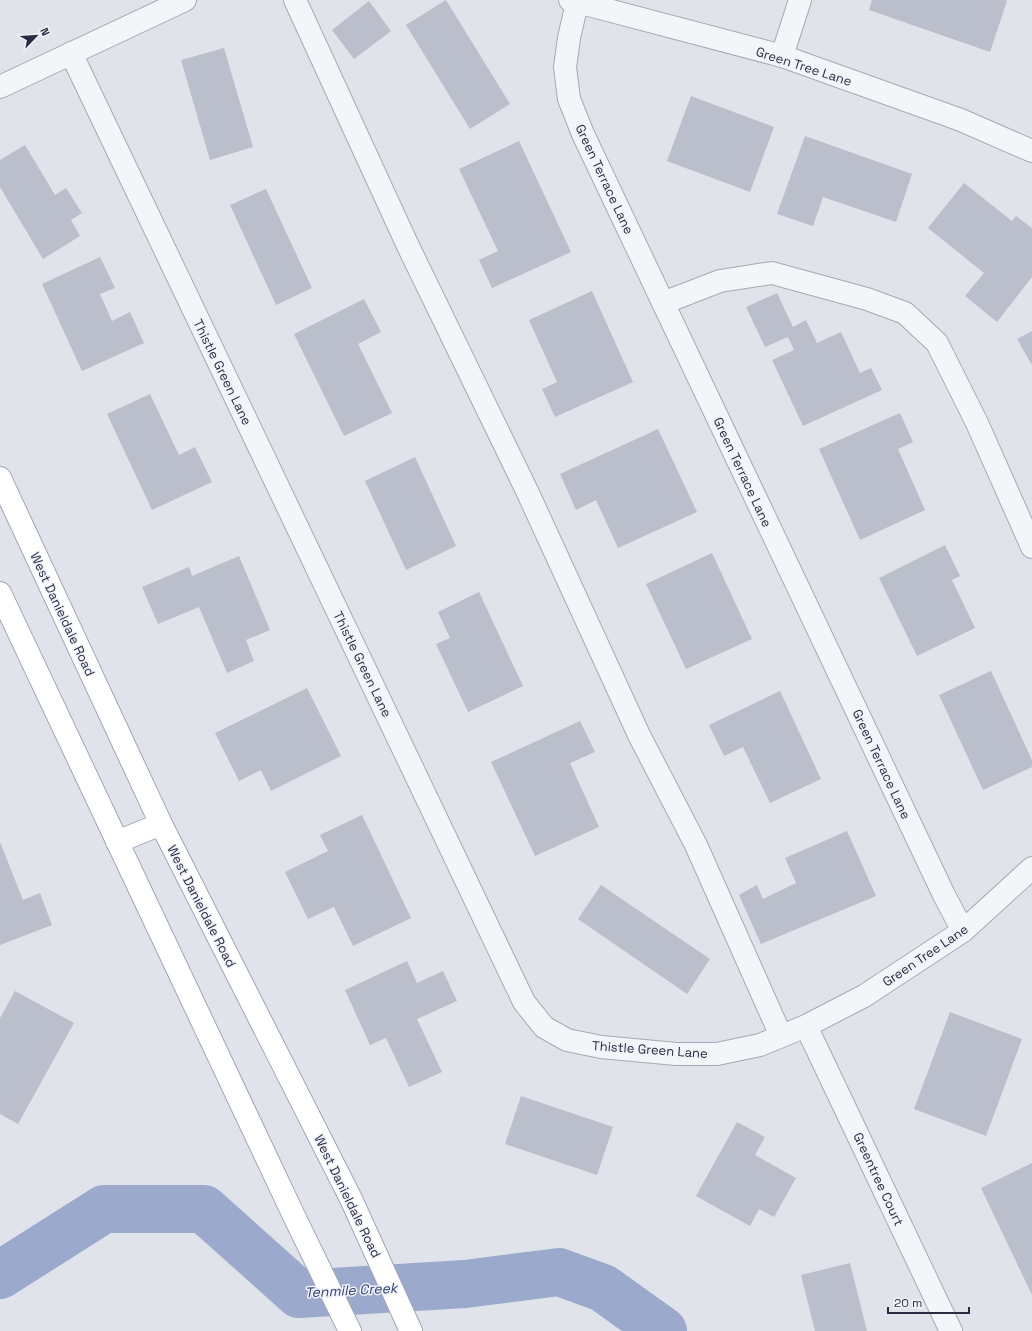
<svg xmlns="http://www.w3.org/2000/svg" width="1032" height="1331" viewBox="0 0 1032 1331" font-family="'Space Grotesk',sans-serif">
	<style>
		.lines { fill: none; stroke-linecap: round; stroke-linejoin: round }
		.river { stroke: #9baacc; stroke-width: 48 }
		.building { fill: #bbbecb }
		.minor-casing { stroke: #a6a9b5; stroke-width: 24 }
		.major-casing { stroke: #a0a5b7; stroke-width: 24 }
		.minor { stroke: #f4f5f8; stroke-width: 22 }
		.major { stroke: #fff; stroke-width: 22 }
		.labels { text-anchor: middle; stroke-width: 3; stroke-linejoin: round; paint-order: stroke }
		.street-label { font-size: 13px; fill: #292d43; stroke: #f1f3f8 }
		.water-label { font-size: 14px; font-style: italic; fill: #314479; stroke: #f1f3f8 }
	</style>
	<rect width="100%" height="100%" fill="#e1e3ea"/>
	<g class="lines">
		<path class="river" d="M0,1275L104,1209H204L299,1294L465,1284L559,1272L603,1288L663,1331"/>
	</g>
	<path class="building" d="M446,0L510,104L470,129L406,25Z
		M872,0H1005L1007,1L990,52L869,10Z
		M369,1L391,31L354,59L332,30Z
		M224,48L253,147L210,160L181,60Z
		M691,96L774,127L750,192L667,161Z
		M805,136L912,174L896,222L823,197L813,226L777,214Z
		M519,141L571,252L492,288L479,260L498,251L459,169Z
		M25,145L55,195L66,188L82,213L71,220L80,236L43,259L0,187V160Z
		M964,183L1012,221L1016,216L1032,228V277L997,322L965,296L984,273L928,228Z
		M266,189L312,288L276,305L230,205Z
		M100,257L115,288L100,294L112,321L130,312L144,343L82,371L42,284Z
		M592,291L633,382L555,417L542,389L557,382L529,320Z
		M777,293L793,327L806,320L817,343L841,332L860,373L871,368L882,390L803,426L772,360L794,350L788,337L765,347L746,307Z
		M364,299L381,332L358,344L392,413L344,436L294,334Z
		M1032,331V365L1017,339Z
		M150,394L179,455L195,447L212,482L152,510L107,414Z
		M900,413L913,442L898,449L925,510L860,540L819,449Z
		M658,429L697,512L618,548L596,500L576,510L560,474Z
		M415,457L456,546L406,570L365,481Z
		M945,545L960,576L952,580L975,628L917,656L879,578Z
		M712,553L752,639L686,669L646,584Z
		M239,556L270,630L246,640L254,661L227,673L199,607L158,624L142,587L189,567L192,576Z
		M479,592L523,686L468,712L436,644L450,638L438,612Z
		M991,671L1032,760V767L983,790L939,695Z
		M307,688L341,756L271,791L261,770L239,781L215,733Z
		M780,691L821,779L770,803L743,747L724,756L709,725Z
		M580,721L595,752L570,763L599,827L535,856L491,762Z
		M362,815L411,918L353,946L334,907L308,919L285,872L328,851L320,835Z
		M847,831L876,896L761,944L739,895L757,885L763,899L796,883L785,858Z
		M0,842L23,900L40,893L52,925L0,945Z
		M601,885L710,959L687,994L578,919Z
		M407,961L417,983L443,971L457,1001L417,1019L442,1072L409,1087L386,1038L370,1045L345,990Z
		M15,991L74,1023L18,1124L0,1114V1018Z
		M950,1012L1022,1039L986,1136L914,1109Z
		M521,1096L613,1127L597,1175L505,1144Z
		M737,1122L765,1137L755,1155L796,1178L774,1217L759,1209L750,1226L696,1196Z
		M1032,1163V1295L981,1188Z
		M850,1263L867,1331H815L801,1275Z"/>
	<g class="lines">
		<defs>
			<path id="minor" d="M295,0L408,246L528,493L639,735L696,845L781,1036
				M570,0L782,56L961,120L1032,151
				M577,3L569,38L565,67L569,99L583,134L944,895L963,931
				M71,53L524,1002L544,1027L567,1040L601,1047L676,1054H717L760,1045L806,1026L864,996L963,931L1032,868
				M782,56L800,0
				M0,87L185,0
				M663,303L720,281L772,273L867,299L905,313L937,343L977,423L1032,547
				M806,1026L951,1331"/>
			<path id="major" d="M0,478L161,824L351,1199L411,1331
				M0,593L294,1216L350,1331
				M117,842L161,824"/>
		</defs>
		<use href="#minor" class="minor-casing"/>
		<use href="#major" class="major-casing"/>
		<use href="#minor" class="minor"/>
		<use href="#major" class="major"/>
	</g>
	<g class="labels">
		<g class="street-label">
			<text transform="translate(804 66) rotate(18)" y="5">Green Tree Lane</text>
			<text transform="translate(605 179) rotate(65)" y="5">Green Terrace Lane</text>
			<text transform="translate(223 372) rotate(64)" y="5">Thistle Green Lane</text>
			<text transform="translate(743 472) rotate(65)" y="5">Green Terrace Lane</text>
			<text transform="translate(63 614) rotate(65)" y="5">West Danieldale Road</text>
			<text transform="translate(363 664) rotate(64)" y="5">Thistle Green Lane</text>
			<text transform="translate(882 764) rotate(65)" y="5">Green Terrace Lane</text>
			<text transform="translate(202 906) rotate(63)" y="5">West Danieldale Road</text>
			<text transform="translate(925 955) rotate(-34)" y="5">Green Tree Lane</text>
			<text transform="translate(650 1049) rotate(4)" y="5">Thistle Green Lane</text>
			<text transform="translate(879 1179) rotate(65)" y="5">Greentree Court</text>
			<text transform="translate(348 1196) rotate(64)" y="5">West Danieldale Road</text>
		</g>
		<g class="water-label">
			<text transform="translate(351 1290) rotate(-3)" y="5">Tenmile Creek</text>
		</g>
	</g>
	<g transform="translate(36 36) rotate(65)" stroke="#f1f3f8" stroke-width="3" paint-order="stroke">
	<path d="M0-3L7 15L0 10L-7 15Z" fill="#292d43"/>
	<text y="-6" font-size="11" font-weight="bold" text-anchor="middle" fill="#292d43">N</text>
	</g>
	<path d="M888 1307v6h81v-6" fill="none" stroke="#292d43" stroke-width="2"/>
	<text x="894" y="1307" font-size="12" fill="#292d43" stroke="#f1f3f8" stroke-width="3" paint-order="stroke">20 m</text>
</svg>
